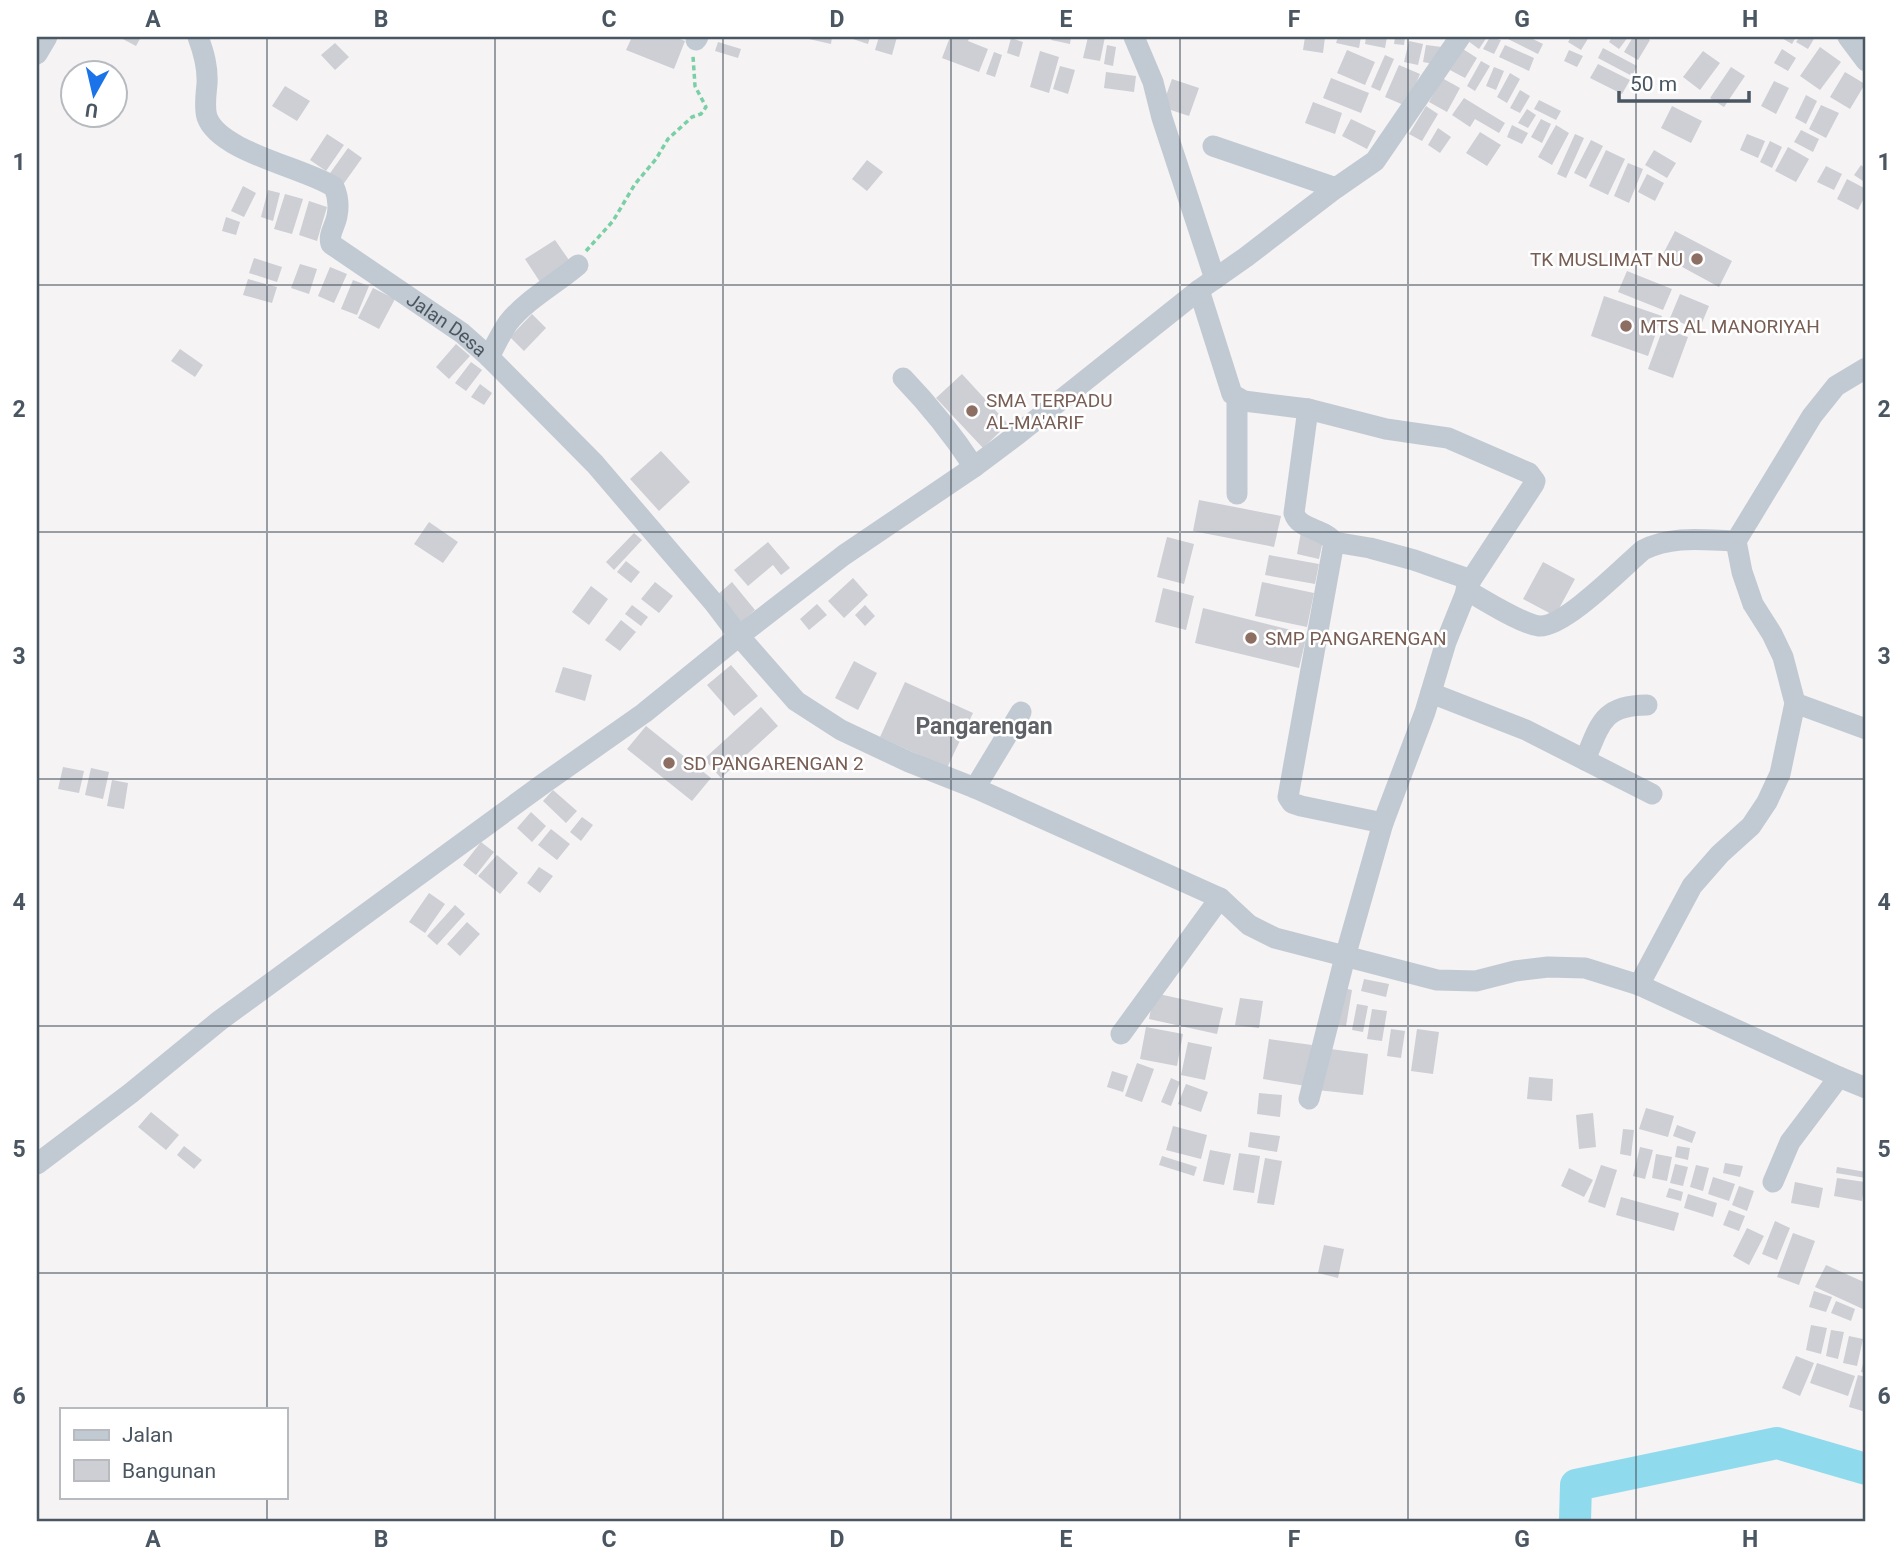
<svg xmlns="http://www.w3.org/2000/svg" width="1903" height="1558" viewBox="0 0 1903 1558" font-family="Roboto,sans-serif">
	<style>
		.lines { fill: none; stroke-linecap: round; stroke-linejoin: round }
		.river { stroke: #90daee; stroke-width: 32 }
		.building { fill: #cdcfd5 }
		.path { stroke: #7ad0a6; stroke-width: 3.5; stroke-dasharray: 5 3.5; stroke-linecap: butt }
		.minor { stroke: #c1cad2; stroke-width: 21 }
		.grid { fill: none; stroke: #4a5661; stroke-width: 2; stroke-opacity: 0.55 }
		.education-dot { fill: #8d6e63; stroke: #fff; stroke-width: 2.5 }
		.labels { text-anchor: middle; stroke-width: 5; stroke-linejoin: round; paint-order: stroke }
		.education-label { font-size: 19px; fill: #785e54; stroke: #fff; text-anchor: start }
		.street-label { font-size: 19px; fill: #4a5661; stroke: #fff }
		.quarter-label { font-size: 23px; font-weight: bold; fill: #5f6368; stroke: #fff }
		.neatline { fill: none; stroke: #4a5661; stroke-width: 2.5 }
		.grid-label { font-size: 23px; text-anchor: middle; font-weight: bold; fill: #4a5661 }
	</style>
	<rect width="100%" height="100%" fill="#f5f3f3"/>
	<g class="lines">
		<path class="river" d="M1575,1521L1576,1485L1777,1443L1866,1469"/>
	</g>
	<path class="building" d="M119,37H141L136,46Z
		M632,37H675L685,41L674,69L626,50Z
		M800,37H832L831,44Z
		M847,37H870L868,44Z
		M879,37H897L892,55L875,50Z
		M950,37H970L968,41L988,49L979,72L942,58Z
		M1052,37H1071L1070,44L1051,40Z
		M1088,37H1105L1100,61L1083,58Z
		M1305,37H1325L1323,53L1303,50Z
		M1338,37H1361L1359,48L1336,43Z
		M1366,37H1387L1385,48L1365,44Z
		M1395,37H1405L1404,45L1394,44Z
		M1470,37H1487L1479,49L1468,41Z
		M1490,37L1501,40L1494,54L1483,49Z
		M1504,37H1529L1543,44L1538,54Z
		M1571,37H1589L1581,50L1568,42Z
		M1612,37H1628L1619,49L1609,42Z
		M1633,37H1646L1650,40L1638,60L1624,52Z
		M1780,37H1796L1792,44Z
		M1800,37H1815L1808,49L1796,42Z
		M1011,38L1023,42L1019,57L1007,53Z
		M1409,41L1423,44L1418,65L1404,62Z
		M718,42L741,49L738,58L715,51Z
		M335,43L349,57L335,70L321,55Z
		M1107,45L1116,47L1113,66L1104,64Z
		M1426,45L1442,47L1439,65L1423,62Z
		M1505,45L1534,58L1529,71L1499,57Z
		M1820,47L1841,62L1820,90L1800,76Z
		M1603,48L1637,66L1632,76L1598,58Z
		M1463,49L1477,58L1465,78L1450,70Z
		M1782,49L1796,58L1788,71L1774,63Z
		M1347,50L1375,62L1365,85L1337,73Z
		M1569,50L1583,56L1577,67L1564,61Z
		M1040,51L1059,57L1049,93L1030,87Z
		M1703,51L1720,63L1700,90L1683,77Z
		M994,52L1002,55L995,77L986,74Z
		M1385,55L1394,59L1380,91L1371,87Z
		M1481,61L1490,66L1475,91L1467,86Z
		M1598,64L1630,80L1622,94L1590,78Z
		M1399,65L1420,74L1406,106L1385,97Z
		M1060,66L1075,70L1068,94L1053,89Z
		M1494,67L1504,71L1496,90L1486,86Z
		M1731,67L1745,76L1724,107L1710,98Z
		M1106,72L1136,76L1134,92L1104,88Z
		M1845,72L1865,84L1850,109L1830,97Z
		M1510,73L1520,79L1507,103L1497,97Z
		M1331,78L1369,93L1361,113L1323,98Z
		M1442,78L1460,88L1447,112L1429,102Z
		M1172,79L1199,88L1189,116L1162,107Z
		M1774,81L1789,88L1776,114L1761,106Z
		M285,86L310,101L297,121L272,106Z
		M1520,90L1530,96L1520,113L1510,108Z
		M1806,95L1817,101L1806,124L1795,118Z
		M1464,98L1505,123L1499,133L1475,119L1470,127L1452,115Z
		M1539,100L1561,111L1556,120L1534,109Z
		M1313,102L1342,113L1335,134L1305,123Z
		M1821,105L1839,113L1826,138L1809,129Z
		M1426,106L1438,114L1422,141L1409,134Z
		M1672,106L1702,121L1691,143L1661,128Z
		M1527,109L1536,115L1528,128L1518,123Z
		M1351,119L1376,131L1367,149L1342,136Z
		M1541,119L1551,124L1542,143L1531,137Z
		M1512,125L1528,133L1522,144L1507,137Z
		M1556,125L1569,133L1552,165L1538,157Z
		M1438,128L1451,137L1440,153L1428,145Z
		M1801,130L1819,139L1813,152L1794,142Z
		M1480,132L1501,145L1487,166L1466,153Z
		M327,134L344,145L326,171L310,160Z
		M1575,134L1584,138L1566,178L1557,174Z
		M1747,134L1765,141L1758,158L1740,150Z
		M1591,140L1603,146L1586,179L1574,173Z
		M1770,141L1782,147L1772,168L1760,162Z
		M1788,147L1809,159L1796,182L1775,171Z
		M348,148L362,158L342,186L328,176Z
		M1606,150L1625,159L1608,195L1589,186Z
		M1654,150L1676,163L1667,178L1645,165Z
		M867,160L883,172L867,191L852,179Z
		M1628,163L1643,169L1629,203L1614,196Z
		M1861,165L1866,169V183L1854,175Z
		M1826,166L1842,174L1834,190L1817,182Z
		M1647,174L1664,183L1655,201L1638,192Z
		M1847,179L1866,189V194L1858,210L1837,199Z
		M243,186L256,193L244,217L231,211Z
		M268,190L280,193L273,221L261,217Z
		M285,194L303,199L292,234L274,229Z
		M309,201L327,207L317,241L299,235Z
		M226,217L240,222L236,235L222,231Z
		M1675,231L1732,261L1719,287L1662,256Z
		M555,240L571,263L540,282L525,259Z
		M254,258L282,267L277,282L249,273Z
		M300,264L317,269L309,294L291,288Z
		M330,267L347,274L334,303L318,296Z
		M1627,271L1672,289L1663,310L1618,292Z
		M248,279L277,287L272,303L243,295Z
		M353,280L369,286L357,315L341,309Z
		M373,288L395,299L379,329L358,318Z
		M1680,294L1709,306L1699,330L1670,318Z
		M1604,296L1662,316L1648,356L1591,336Z
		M532,314L546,328L524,351L510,337Z
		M1663,328L1688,337L1673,378L1648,369Z
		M456,344L470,356L449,379L436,367Z
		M180,349L203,365L195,377L171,361Z
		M471,362L482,370L466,391L455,383Z
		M962,374L1008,424L983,448L936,398Z
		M480,384L492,393L484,405L471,397Z
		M661,451L690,482L659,511L630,479Z
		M1199,500L1281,516L1274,547L1193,531Z
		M429,522L458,542L443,563L414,544Z
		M1301,532L1324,536L1319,559L1297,554Z
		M634,533L642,540L614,570L606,562Z
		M1167,537L1194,544L1184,584L1157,577Z
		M768,542L790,568L781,575L773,565L748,586L734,570Z
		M1269,555L1319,564L1315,584L1265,575Z
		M626,561L640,572L631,583L617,572Z
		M1543,562L1575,579L1555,616L1523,599Z
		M853,578L868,595L844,618L828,601Z
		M655,582L673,596L659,613L641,599Z
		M732,582L755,610L739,624L716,596Z
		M1262,582L1314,593L1307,627L1255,616Z
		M591,586L608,599L589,625L572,612Z
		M1163,588L1194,596L1186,630L1155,622Z
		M817,604L827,615L809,630L800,619Z
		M632,605L648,617L641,626L625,614Z
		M865,605L875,616L865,626L855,615Z
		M1203,608L1307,634L1299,668L1195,643Z
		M621,620L636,632L620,651L605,640Z
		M854,661L877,673L858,710L835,698Z
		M731,665L758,696L734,716L707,685Z
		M563,667L592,675L585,701L555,692Z
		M905,682L973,713L947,768L880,737Z
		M761,707L778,726L721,778L704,759Z
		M646,726L711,778L692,801L627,749Z
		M63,767L84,771L79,793L58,789Z
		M91,768L109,772L103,799L85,795Z
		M112,780L128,783L124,809L107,806Z
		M553,790L577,811L566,823L543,801Z
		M531,812L546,826L532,842L517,828Z
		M582,817L593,825L581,841L570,832Z
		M551,829L570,844L557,860L538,845Z
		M481,842L494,852L476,875L463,865Z
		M497,855L518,873L500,894L478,876Z
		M539,867L553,876L540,893L527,883Z
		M429,893L445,904L425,933L409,922Z
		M455,905L465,914L437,945L427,936Z
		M467,922L480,934L460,956L447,944Z
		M1364,979L1389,984L1386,997L1361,991Z
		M1339,987L1352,990L1346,1026L1332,1024Z
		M1154,993L1223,1008L1217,1034L1149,1019Z
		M1240,998L1263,1001L1259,1028L1235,1025Z
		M1357,1004L1368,1006L1363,1032L1352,1030Z
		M1372,1009L1387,1011L1382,1041L1367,1039Z
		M1146,1027L1183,1034L1177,1066L1140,1059Z
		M1391,1029L1405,1031L1401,1058L1387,1056Z
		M1417,1029L1439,1032L1433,1074L1411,1071Z
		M1269,1039L1312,1045L1306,1086L1263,1079Z
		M1188,1042L1212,1047L1205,1080L1181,1075Z
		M1323,1048L1368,1054L1363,1095L1317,1090Z
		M1137,1063L1154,1069L1142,1102L1125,1096Z
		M1112,1071L1128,1076L1123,1092L1107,1087Z
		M1529,1077L1553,1079L1552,1101L1527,1099Z
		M1171,1078L1180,1082L1171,1106L1161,1102Z
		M1186,1084L1208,1092L1201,1112L1178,1104Z
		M1259,1093L1282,1095L1280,1117L1257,1114Z
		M1646,1108L1674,1116L1668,1137L1639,1129Z
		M151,1112L179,1135L166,1150L138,1127Z
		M1593,1113L1596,1147L1579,1149L1576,1115Z
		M1677,1125L1696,1132L1692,1143L1673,1136Z
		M1173,1126L1207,1135L1201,1159L1166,1150Z
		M1623,1129L1634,1130L1631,1156L1620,1154Z
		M1250,1132L1280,1136L1277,1152L1248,1147Z
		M184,1146L202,1160L194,1169L177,1155Z
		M1677,1146L1690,1148L1688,1160L1675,1157Z
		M1640,1147L1653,1150L1645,1179L1633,1176Z
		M1210,1150L1231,1154L1224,1185L1203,1181Z
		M1239,1153L1260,1156L1254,1193L1233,1190Z
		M1656,1154L1672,1157L1667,1181L1652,1178Z
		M1162,1156L1197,1167L1194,1176L1159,1165Z
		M1265,1158L1282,1161L1274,1205L1257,1203Z
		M1725,1163L1743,1166L1740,1177L1723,1173Z
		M1675,1164L1688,1167L1683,1186L1670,1183Z
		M1601,1165L1617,1170L1605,1208L1588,1202Z
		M1696,1165L1709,1168L1703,1191L1690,1187Z
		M1837,1167L1866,1172V1178L1836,1173Z
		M1569,1168L1593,1180L1584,1197L1561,1186Z
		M1713,1177L1735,1184L1729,1201L1708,1194Z
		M1837,1178L1865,1182L1862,1201L1834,1196Z
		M1795,1182L1823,1188L1819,1208L1791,1203Z
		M1739,1186L1754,1191L1747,1211L1732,1205Z
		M1669,1188L1683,1192L1681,1201L1666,1197Z
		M1688,1194L1717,1203L1713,1217L1684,1208Z
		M1621,1197L1679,1213L1674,1231L1616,1215Z
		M1729,1210L1745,1216L1739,1231L1723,1225Z
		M1775,1221L1790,1228L1777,1260L1762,1254Z
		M1747,1228L1764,1236L1749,1265L1733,1256Z
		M1793,1233L1815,1241L1799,1285L1777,1277Z
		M1324,1245L1344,1249L1338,1278L1318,1273Z
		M1826,1265L1866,1283L1865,1310L1815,1287Z
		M1814,1291L1832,1297L1826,1312L1809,1307Z
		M1836,1301L1855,1309L1851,1321L1831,1313Z
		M1811,1325L1827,1328L1821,1354L1806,1350Z
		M1831,1330L1844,1332L1838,1359L1826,1356Z
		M1849,1336L1863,1339L1857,1366L1843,1363Z
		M1865,1354H1866V1373L1861,1372Z
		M1796,1356L1814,1363L1800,1396L1782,1388Z
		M1817,1363L1855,1376L1848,1396L1810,1383Z
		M1858,1375L1866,1377V1412L1849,1407Z"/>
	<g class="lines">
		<path class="path" d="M586,251L613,221L635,184L656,159L668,139L692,117L701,114L706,107L695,86L693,56"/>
		<g class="minor">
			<path id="s1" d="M198,37C204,53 208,67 207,84C206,95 204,107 207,117C219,152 305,168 334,187C338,196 339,206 337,216C335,227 328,234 331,244L462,333L489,357L595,464L714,603L739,636L796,701L841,730L909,762L975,788L1220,898L1249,925L1275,938L1437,980L1476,981L1515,971L1548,967L1585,968L1639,985L1839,1077L1866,1088"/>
			<path d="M1134,37L1153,82L1162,118L1215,279"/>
			<path d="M1848,37L1866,61"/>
			<path d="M696,40L698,37"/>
			<path d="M37,54L47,37"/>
			<path d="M1213,146L1336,188"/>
			<path d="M1199,290L1232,394L1244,401L1308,409L1386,429L1448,438L1529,473L1535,481L1534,484L1471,580L1446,642L1425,712L1383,823L1345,957L1309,1099"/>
			<path d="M489,357C495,346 501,333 508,323C527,299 556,284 578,265"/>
			<path d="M903,378C930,406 953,435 974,467"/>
			<path d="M1308,409L1294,513C1299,530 1324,528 1334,542"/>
			<path d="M1237,494V398"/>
			<path d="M1466,590C1483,599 1521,624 1539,626C1564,628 1623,567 1643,550C1672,535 1704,540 1736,541"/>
			<path d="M1431,693L1526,730L1652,794"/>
			<path d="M1795,703L1866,729"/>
			<path d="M1585,760C1600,724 1603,705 1647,705"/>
			<path d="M975,788L1021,712"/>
			<path d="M1383,823L1301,806L1292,803L1288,797L1334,542L1370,548L1414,560L1471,580"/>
			<path d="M1639,985L1692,886L1720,854L1751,826L1767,802L1780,774L1795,703L1783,657L1772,634L1753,604L1742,572L1736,541L1812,416L1836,386L1866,368"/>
			<path d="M1121,1034L1220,898"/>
			<path d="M37,1164L131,1093L219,1021L543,784L644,713L739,636L844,555L974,467L1018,434L1199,290L1246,257L1336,188L1375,161L1460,37"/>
			<path d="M1773,1182L1790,1142L1839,1077"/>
		</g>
	</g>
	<path class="grid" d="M267,37V1409M495,37V1521M723,37V1521M951,37V1521M1180,37V1521M1408,37V1521M1636,37V1521M37,285H1866M37,532H1866M37,779H1866M37,1026H1866M37,1273H1866M267,1497V1521"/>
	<g class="education-dot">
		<circle cx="1697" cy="259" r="7"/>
		<circle cx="1626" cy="326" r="7"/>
		<circle cx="972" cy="411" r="7"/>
		<circle cx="1251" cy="638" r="7"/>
		<circle cx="669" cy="763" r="7"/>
	</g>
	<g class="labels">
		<g class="education-label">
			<text x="1683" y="266" text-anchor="end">TK MUSLIMAT NU</text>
			<text x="1640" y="333">MTS AL MANORIYAH</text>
			<text x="986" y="407">SMA TERPADU<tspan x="986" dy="22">AL-MA'ARIF</tspan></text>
			<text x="1265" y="645">SMP PANGARENGAN</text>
			<text x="683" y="770">SD PANGARENGAN 2</text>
		</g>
		<g class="street-label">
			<text dy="7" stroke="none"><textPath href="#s1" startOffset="429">Jalan Desa</textPath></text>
		</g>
		<g class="quarter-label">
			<text x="984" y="734">Pangarengan</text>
		</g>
	</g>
	<rect width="1903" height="1558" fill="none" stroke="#ffffff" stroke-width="77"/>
	<rect x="60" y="1408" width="228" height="91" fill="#ffffff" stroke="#b7bbc0" stroke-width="2"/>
	<rect x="74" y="1430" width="35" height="10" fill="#c1cad2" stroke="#b7bbc0" stroke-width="2"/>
	<text x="122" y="1442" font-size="21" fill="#4a5661">Jalan</text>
	<rect x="74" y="1460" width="35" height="21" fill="#cdcfd5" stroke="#b7bbc0" stroke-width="2"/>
	<text x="122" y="1478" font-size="21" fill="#4a5661">Bangunan</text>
	<g transform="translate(94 94) rotate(188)"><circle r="33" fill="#ffffff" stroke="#b7bbc0" stroke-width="2"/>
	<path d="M0-5L12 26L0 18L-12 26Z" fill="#1a73e8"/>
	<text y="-10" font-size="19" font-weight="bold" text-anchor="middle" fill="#4a5661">U</text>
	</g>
	<path d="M1619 91v10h130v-10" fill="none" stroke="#4a5661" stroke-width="3.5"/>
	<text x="1630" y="91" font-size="21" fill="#4a5661" stroke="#ffffff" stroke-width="5" paint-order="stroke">50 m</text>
	<rect x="38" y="38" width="1826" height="1482" class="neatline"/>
	<g class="grid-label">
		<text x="153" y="27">A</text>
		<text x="381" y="27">B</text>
		<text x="609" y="27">C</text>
		<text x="837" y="27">D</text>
		<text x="1066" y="27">E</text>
		<text x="1294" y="27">F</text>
		<text x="1522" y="27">G</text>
		<text x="1750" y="27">H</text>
		<text x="19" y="170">1</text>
		<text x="1884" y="170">1</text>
		<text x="19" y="417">2</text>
		<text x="1884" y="417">2</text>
		<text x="19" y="664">3</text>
		<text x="1884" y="664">3</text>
		<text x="19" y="910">4</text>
		<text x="1884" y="910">4</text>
		<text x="19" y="1157">5</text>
		<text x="1884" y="1157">5</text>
		<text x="19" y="1404">6</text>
		<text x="1884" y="1404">6</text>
		<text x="153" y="1547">A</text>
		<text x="381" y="1547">B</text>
		<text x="609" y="1547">C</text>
		<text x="837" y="1547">D</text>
		<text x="1066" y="1547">E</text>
		<text x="1294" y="1547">F</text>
		<text x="1522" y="1547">G</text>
		<text x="1750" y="1547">H</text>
	</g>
</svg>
